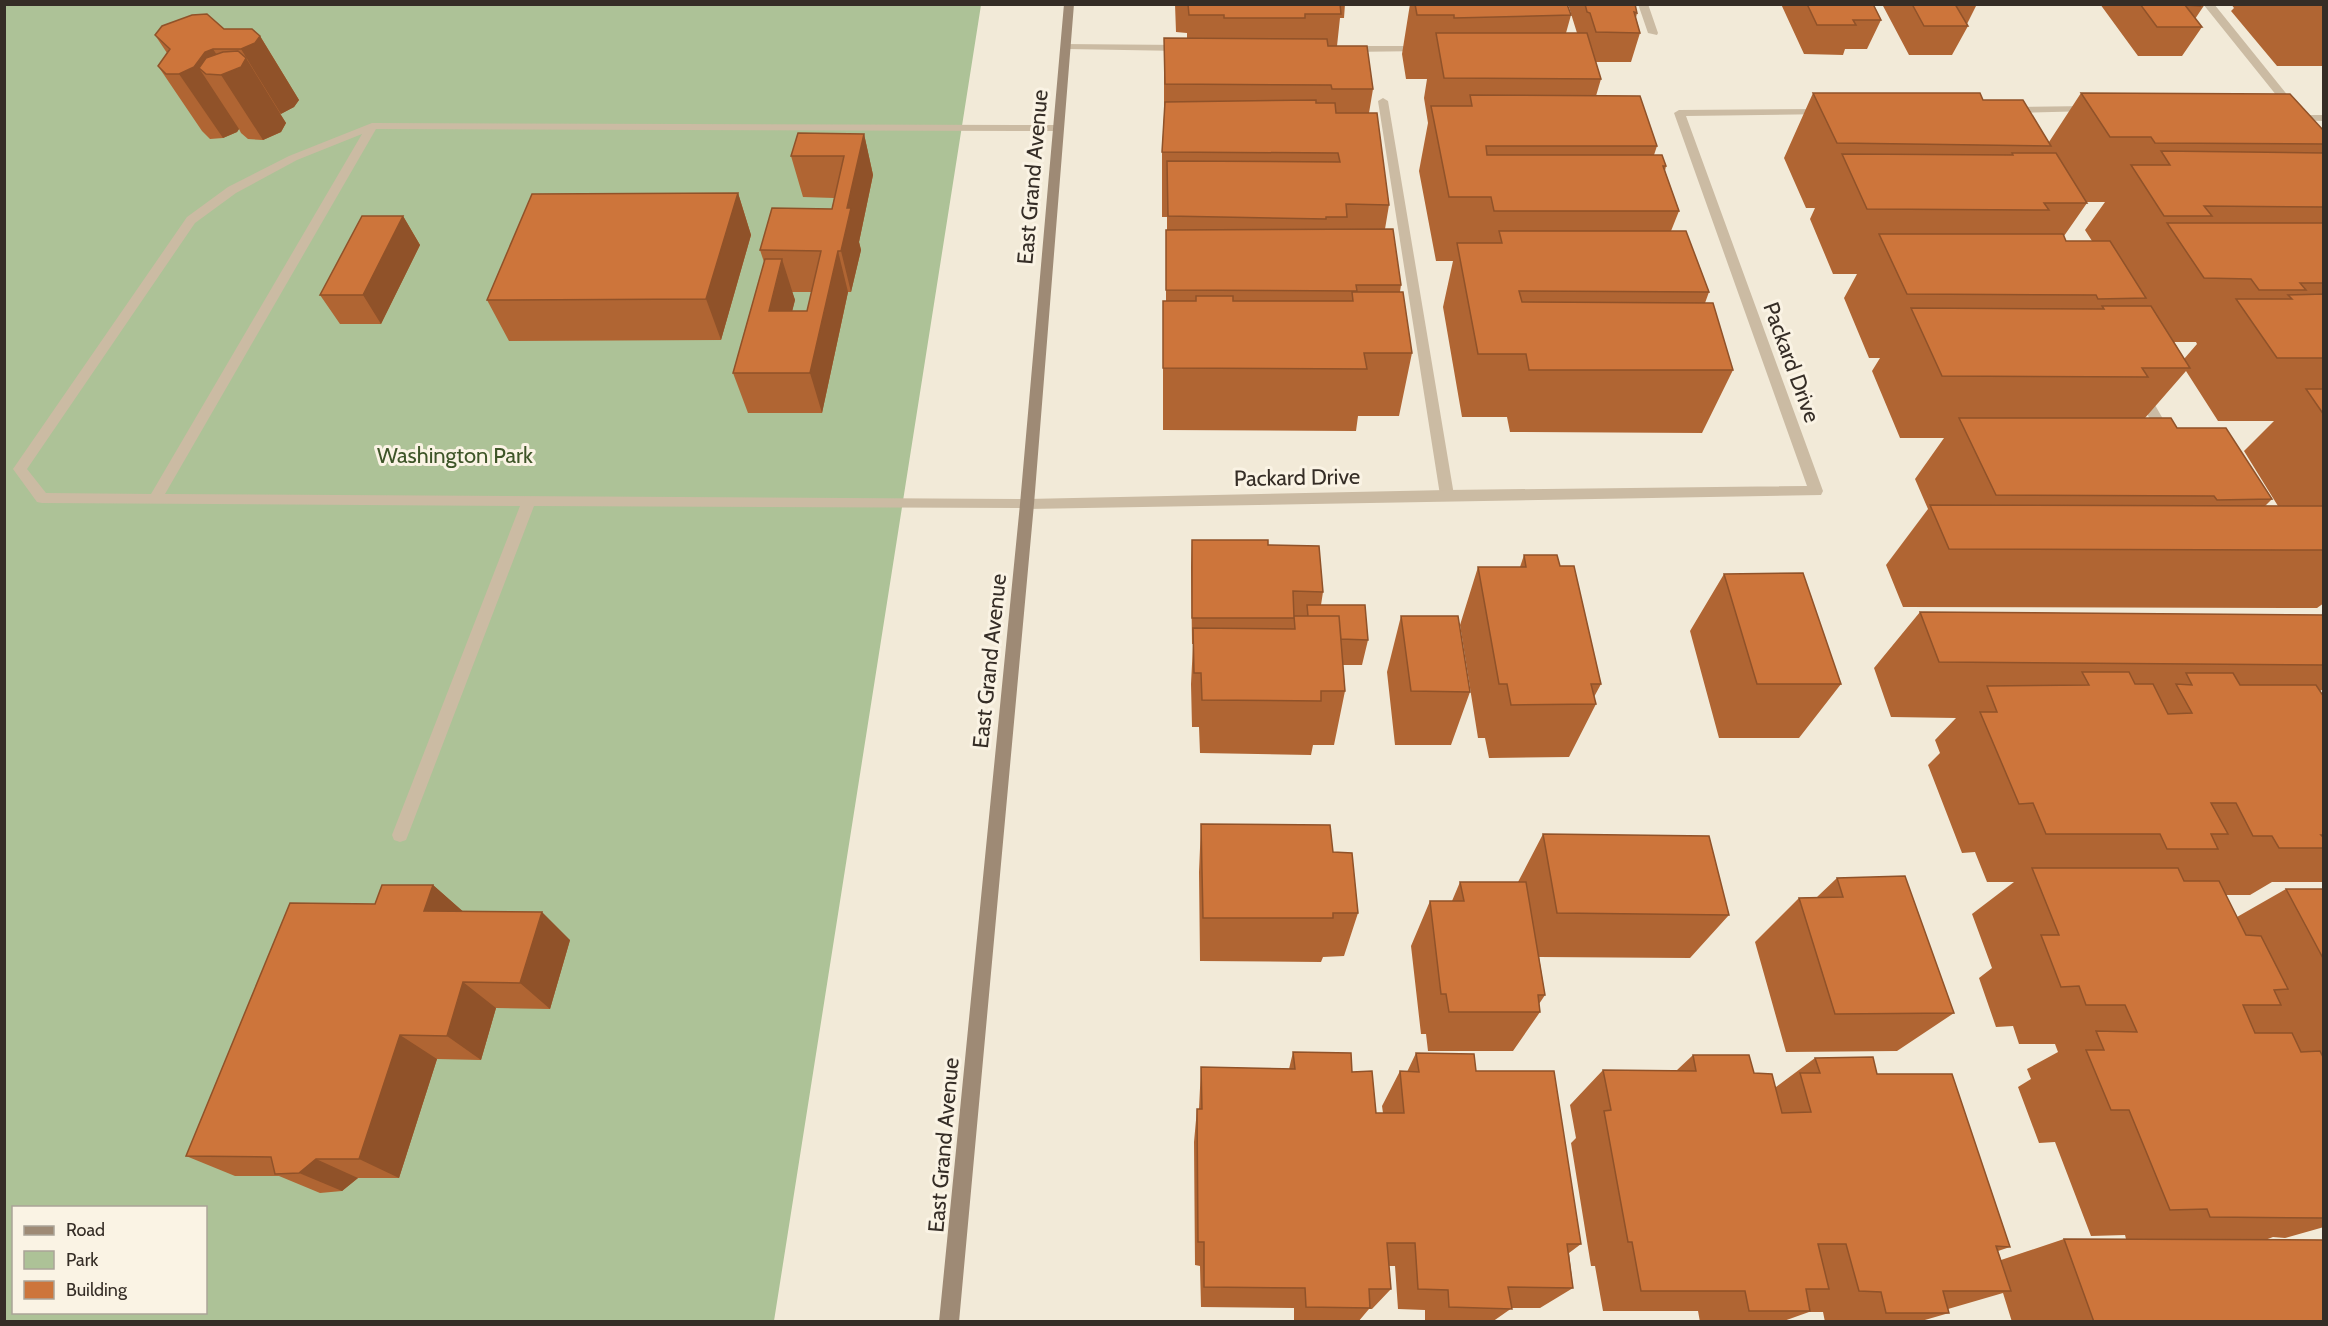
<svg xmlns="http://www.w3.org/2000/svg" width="2328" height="1326" viewBox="0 0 2328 1326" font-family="Cabin,sans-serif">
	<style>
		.green { fill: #adc297; fill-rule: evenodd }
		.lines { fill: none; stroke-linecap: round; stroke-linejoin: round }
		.lane { fill: #cbbba3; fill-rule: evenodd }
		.street { fill: #cbbba3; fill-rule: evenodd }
		.secondary { fill: #9e8a75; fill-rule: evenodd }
		.wall { fill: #b06533; fill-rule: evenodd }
		.shaded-wall { fill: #905229 }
		.building { fill: #cd753b; stroke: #905229; stroke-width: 1.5 }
		.labels { text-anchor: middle; stroke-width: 6; stroke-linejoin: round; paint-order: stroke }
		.street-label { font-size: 22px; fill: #352d26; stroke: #faf3e4 }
		.park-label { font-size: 22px; fill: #3e5528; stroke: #faf3e4 }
	</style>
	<rect width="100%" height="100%" fill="#f2ead8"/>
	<path class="green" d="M5,5H981L774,1321L5,1322ZM14,1208H206V1312H14Z"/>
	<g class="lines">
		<path class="lane" d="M1638,4H1648L1658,33L1657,35L1648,33Z
			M2203,4H2214L2297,107V111H2289Z
			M1062,44L1182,45L1187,48L1182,51L1066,49L1062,48Z
			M1422,46L1427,49L1426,51L1347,52L1342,49L1347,46Z
			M1383,98L1388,101L1454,495L1447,500L1440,495L1378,101Z
			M372,123L1058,125L1063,128L1058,131L376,129L165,494L1027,499L1034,504L1032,508L534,506L408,835L406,840L400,842L394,840L392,835L520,506L42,503L37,502L13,469L187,217L228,187L289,156ZM362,134L151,494L46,493L27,469L195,223L236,193L297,160Z
			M2142,389L2147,391L2171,433L2173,436L2171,439H2161L2136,394Z"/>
		<path class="street" d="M2089,106L2094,109L2093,111L2008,113L2003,110L2008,107Z
			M1825,109L1829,110V114L1686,116L1823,491L1821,495L1027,509L1020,504L1027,499L1447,490L1807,486L1674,113L1679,110Z
			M2293,115H2324V121L2289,120L2288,118Z"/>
		<path class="secondary" d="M1064,4H1074L1034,504L959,1322H939L1020,504Z"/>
	</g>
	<path class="wall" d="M1175,4H1345L1344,18H1340L1337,46L1373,89L1369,113L1389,205L1385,229L1401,285L1400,292L1412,353L1399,416H1358L1356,431L1163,430V301H1166V230H1167V217H1162V152L1164,115V38H1187V33L1176,32Z
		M1410,4H1567L1571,15L1566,33H1577L1568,4H1635L1637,13L1636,18L1640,33L1631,62H1596L1601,79L1596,96L1657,146L1654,155L1666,166L1665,171L1679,211L1671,231L1709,292L1705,303L1733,370L1702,433L1510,432L1507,417H1462L1443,307L1453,261H1436L1419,171L1428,123L1424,98L1427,79H1406L1402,54Z
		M1781,4H1873L1881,20L1867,49H1845L1843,55L1804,54Z
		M1882,4H1977L1967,24L1968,26L1952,55H1909Z
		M2100,4H2205L2195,19L2202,27L2182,56H2138Z
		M2231,4H2324V66H2277L2231,11L2234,8Z
		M224,29L260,36L299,100L294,107L280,114L286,123L281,132L263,140L248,139L241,133L239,129L237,132L223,138L210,139L202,131L158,66L167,53L155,35Z
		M1813,93L1983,100L2049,142L2081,93L2324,131V603L2317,608L1903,607L1886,565L1928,509L1915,479L1944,438H1900L1872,371L1880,358H1869L1844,298L1857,274H1833L1810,219L1815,208H1806L1784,158ZM2086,202H2105L2085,230L2092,241H2066L2064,236L2087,203ZM2174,342H2196L2197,344L2184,359ZM2186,371L2218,421H2274L2244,451L2278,506H2265L2272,499L2145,418Z
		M864,134L873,175L859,242L861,250L851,292H848L822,413H748L733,373L764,262L760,250L832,209L834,198L803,197L791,156ZM792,292H812L807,311H792L795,300Z
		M738,193L751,235L721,340L509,341L487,300Z
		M403,216L420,245L381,324H340L320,295Z
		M1192,540L1268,545L1323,592L1321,605L1368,640L1362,665H1343L1345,691L1334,745H1313L1311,755L1200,753L1199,727H1192L1191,684L1193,644H1192L1191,567Z
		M1524,555L1560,566L1601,684L1594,697L1596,704L1569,757L1489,758L1485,738H1478L1460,625L1478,567H1520Z
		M1724,574L1841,684L1799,738H1719L1690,631Z
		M1920,612L2324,615V689L2320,691L2324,697V882H2272L2250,895H2226L2237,917L2286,889H2324V1227L2285,1238L2273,1237L2265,1240L2324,1322H2012L2003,1293L1948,1309L1949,1313L1918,1322H1825L1823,1312H1809L1781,1322H1700L1698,1311H1603L1595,1266H1591L1571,1143L1576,1138L1570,1105L1603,1070L1676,1071L1693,1055L1754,1073L1776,1087L1815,1058L1877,1074L2010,1247L1998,1251L2001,1260L2064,1239H2126L2125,1235L2091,1236L2055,1142L2039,1143L2018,1087L2031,1079L2027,1069L2058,1052L2055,1044H2019L2013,1026L1996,1027L1979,978L1992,968L1972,914L2014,882H1987L1975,852L1962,853L1928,765L1940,753L1935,740L1956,718L1891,717L1874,668Z
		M1401,616L1470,692L1451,745H1395L1387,672Z
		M1201,824L1333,852L1358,913L1344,956L1323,957L1321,962L1200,961L1199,872Z
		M1543,834L1729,915L1690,958L1539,957L1545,995L1539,1004L1540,1012L1513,1051H1428L1426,1034H1421L1411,946L1430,901H1452L1460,882H1518Z
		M1837,878L1954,1013L1897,1051L1786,1052L1755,942L1799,898L1817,897Z
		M433,885L463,912L570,940L550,1009L496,1008L481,1060L437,1059L399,1178H358L342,1191L320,1193L279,1176H235L186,1156L375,904Z
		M1293,1052L1352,1072L1376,1113H1383L1382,1106L1400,1071L1407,1072L1416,1053L1476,1071L1581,1244L1569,1253L1573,1288L1540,1308H1512L1492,1322H1425V1310L1398,1309L1395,1266H1389L1391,1289L1372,1309H1369L1358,1322H1294V1308L1201,1307L1200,1266L1195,1265L1194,1142L1197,1109H1199L1201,1067L1289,1069Z"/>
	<path class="shaded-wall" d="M260,36L299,100L294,107L281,114L241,49Z
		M213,49L228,72L246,58L286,123L281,132L263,140L221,75L199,68L239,129L237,132L223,138L179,74L205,52Z
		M864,134L873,175L859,242L861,250L851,292L841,251L847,208Z
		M738,193L751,235L721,340L706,299Z
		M403,216L420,245L381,324L363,295Z
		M838,251L848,292L822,413L810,373Z
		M782,259L795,300L782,352L769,311Z
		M433,885L466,914L424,911Z
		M542,912L570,940L550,1009L520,983Z
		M463,982L496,1008L481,1060L447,1036Z
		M400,1035L437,1059L399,1178L359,1159Z
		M316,1159L358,1178L342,1191L299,1173Z"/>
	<path class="building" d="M1188,4H1340L1341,14H1305V18H1224V15H1189Z
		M1415,4H1567L1571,15L1454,18V15H1417Z
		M1585,4H1635L1637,13L1634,12L1640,33L1596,32L1590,13L1587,12Z
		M1807,4H1873L1881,20H1853L1856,25H1817Z
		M1912,4H1955L1968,26H1924Z
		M2140,4H2199L2200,6L2185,5L2202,27H2157Z
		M207,14L224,29H252L260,36L255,43L241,49H213L205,52L194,67L179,74H166L158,66L170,49L155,35L162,26L192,15Z
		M1436,33H1587L1601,79L1444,78Z
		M1164,38L1327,39L1328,46H1367L1373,89H1332L1331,85L1165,84Z
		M238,51L246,58L241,67L221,75L206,74L199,68L206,58L223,52Z
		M1813,93H1980L1983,100H2023L2051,146L1837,143Z
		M2081,93L2290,94L2324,131V144L2155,143L2151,137H2110Z
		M1470,95L1640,96L1657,146H1486L1487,155H1662L1666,166H1663L1679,211H1494L1491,197H1449L1431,106H1472Z
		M1316,100V103H1335L1336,113H1377L1389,205L1346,204L1347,217H1326V219L1168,216L1167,161L1340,162L1338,153L1162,152L1165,102Z
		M798,133L864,134L847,208H851L841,251H838L810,373H733L765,259H782L769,311H807L821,251L760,250L772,208L832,209L844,156H791Z
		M2161,151L2324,153V207L2204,206L2212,216H2164L2131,165H2170Z
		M2012,153H2056L2087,203H2044L2049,210L1867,209L1842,154L2013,155Z
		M738,193L706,299L487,300L532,194Z
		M362,216H403L363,295H320Z
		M2167,223H2324V283H2300L2306,290H2259L2251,279L2204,278Z
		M1393,229L1401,285H1356L1357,291L1166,290V230Z
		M1499,231H1686L1709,292L1519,291L1522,302L1713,303L1733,370H1529L1526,354H1478L1457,243H1502Z
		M1879,234H2063L2066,241H2110L2146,298L2098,299L2096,295L1907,294Z
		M1352,292H1403L1412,353H1364L1367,369L1163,368V301H1196V296H1233V301H1353Z
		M2324,294V358H2277L2236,299H2292L2288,295Z
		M2102,306H2151L2190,368H2142L2148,377L1942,376L1911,308L2104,309Z
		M2306,389H2324V415Z
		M1959,418H2171L2177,428H2226L2272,499L2217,500L2214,496L1996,495Z
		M1930,505L2324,506V550L1949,549Z
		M1192,540H1268V545L1319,546L1323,592L1293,591L1294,618H1192Z
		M1524,555H1557L1560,566H1574L1601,684H1591L1596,704L1511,705L1507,684H1499L1478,567H1526Z
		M1803,573L1841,684H1757L1724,574Z
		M1307,605H1365L1368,640L1341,639L1339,616H1308Z
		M1920,612L2324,615V665L1939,662Z
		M1294,616H1339L1345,691H1321V701L1202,700L1201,673H1194L1193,628L1295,629Z
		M1401,616H1458L1470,692L1411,691Z
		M2082,672H2129L2135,684H2153L2168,714L2192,713L2176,684L2192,685L2186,673H2233L2240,685H2316L2324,697V835H2321L2324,838V848H2279L2272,836H2253L2236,803H2211L2228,834H2211L2218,849H2167L2160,834H2046L2033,803L2019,804L1980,712H1997L1987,686L2089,685Z
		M1201,824L1330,825L1333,852L1352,853L1358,913H1333V918H1203Z
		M1543,834L1709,836L1729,915L1557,913Z
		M2032,868H2178L2184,881H2219L2246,935L2261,936L2288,989L2274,990L2281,1005H2243L2255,1033H2292L2301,1052L2320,1051L2324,1059V1218L2210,1217L2207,1209L2170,1210L2129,1110H2111L2086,1050H2104L2096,1031L2137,1032L2125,1005H2086L2079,986L2061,987L2041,935H2059Z
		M1905,876L1954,1013L1835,1014L1799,898L1843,897L1837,878Z
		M1460,882H1526L1545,995H1538L1540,1012H1449L1446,994H1441L1430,901H1464Z
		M382,885H433L424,911L542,912L520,983L463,982L447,1036L400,1035L359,1159H316L299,1173L275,1174L271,1157L186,1156L290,903L375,904Z
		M2286,889H2324V960Z
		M1293,1052L1351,1053L1352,1072L1372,1071L1376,1113H1404L1400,1071L1419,1072L1416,1053L1474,1054L1476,1071H1554L1581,1244H1567L1573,1288L1508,1287L1512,1309L1449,1307L1448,1290L1418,1289L1415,1243H1387L1391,1289H1369L1370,1308L1306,1307L1305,1288L1204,1287V1242H1198L1197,1109H1202L1201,1067L1295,1069Z
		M1693,1055H1749L1754,1073L1772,1074L1782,1113L1811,1112L1800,1073H1820L1815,1058L1873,1057L1877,1074H1952L2010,1247L1996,1246L2011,1291H1943L1949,1313H1886L1881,1292L1859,1291L1846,1244H1818L1829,1289H1806L1810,1311H1749L1745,1291H1641L1632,1242H1628L1604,1111L1611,1110L1603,1070L1696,1071Z
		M2064,1239L2324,1240V1322H2094Z"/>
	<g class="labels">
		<g class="street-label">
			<text transform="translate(1032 177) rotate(-85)" y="8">East Grand Avenue</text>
			<text transform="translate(1792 362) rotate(70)" y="8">Packard Drive</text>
			<text transform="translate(1297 477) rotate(-1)" y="8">Packard Drive</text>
			<text transform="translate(989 661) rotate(-84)" y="8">East Grand Avenue</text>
			<text transform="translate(943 1145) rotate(-85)" y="8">East Grand Avenue</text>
		</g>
		<g class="park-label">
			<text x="455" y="463">Washington Park</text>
		</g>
	</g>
	<rect width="2328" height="1326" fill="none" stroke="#352d26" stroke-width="12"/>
	<rect x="12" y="1206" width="195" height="108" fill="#faf3e4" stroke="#aba498" stroke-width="1.5"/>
	<rect x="24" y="1226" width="30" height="9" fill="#9e8a75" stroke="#aba498" stroke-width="1.5"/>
	<text x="66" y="1236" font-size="18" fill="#352d26">Road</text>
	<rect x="24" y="1251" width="30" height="18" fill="#adc297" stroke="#aba498" stroke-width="1.5"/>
	<text x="66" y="1266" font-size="18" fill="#352d26">Park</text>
	<rect x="24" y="1281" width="30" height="18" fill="#cd753b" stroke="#aba498" stroke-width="1.5"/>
	<text x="66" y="1296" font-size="18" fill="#352d26">Building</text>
</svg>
